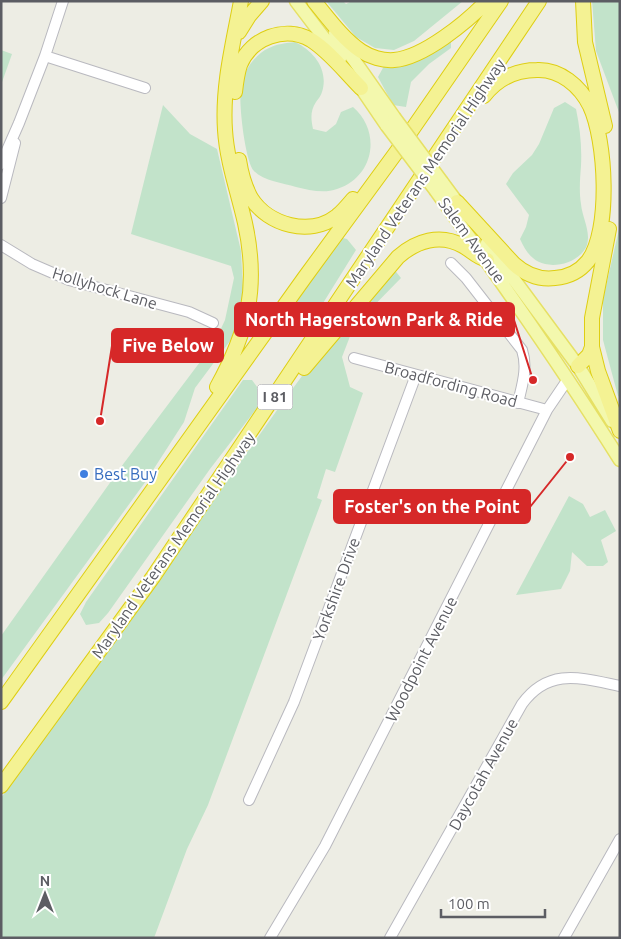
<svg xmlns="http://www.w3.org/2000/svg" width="621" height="939" viewBox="0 0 621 939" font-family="Ubuntu,sans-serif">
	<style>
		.green { fill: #c2e3ca }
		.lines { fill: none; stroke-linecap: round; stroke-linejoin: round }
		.minor-casing { stroke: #b9b9bf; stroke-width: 12 }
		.major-casing { stroke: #e6e064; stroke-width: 15 }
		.highway-casing { stroke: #dece12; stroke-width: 16 }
		.minor { stroke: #fff; stroke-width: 10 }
		.major { stroke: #f3f8ad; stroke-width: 12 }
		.highway { stroke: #f4f293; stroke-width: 14 }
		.major-bridge-casing { stroke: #e6e064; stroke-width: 15; stroke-linecap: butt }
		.major-bridge { stroke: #f3f8ad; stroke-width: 12 }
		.shop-dot { fill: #3f7fe0; stroke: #fff; stroke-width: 2 }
		.labels { text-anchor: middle; stroke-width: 4; stroke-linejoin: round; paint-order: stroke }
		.shield { fill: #fff; stroke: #8d8e92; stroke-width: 1 }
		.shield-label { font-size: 15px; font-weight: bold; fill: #5c5d63 }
		.street-label { font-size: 16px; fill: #5c5d63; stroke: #fff }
		.shop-label { font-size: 16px; fill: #366cbe; stroke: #fff; text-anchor: start }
		.leader { fill: none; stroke: #d62828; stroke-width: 2 }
		.callout-dot { fill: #d62828; stroke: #fff; stroke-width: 2 }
		.callout { fill: #d62828; stroke: #d62828; stroke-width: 2 }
		.callout-label { font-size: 18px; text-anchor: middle; font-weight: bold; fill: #fff }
	</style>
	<rect width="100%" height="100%" fill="#edede4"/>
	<path class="green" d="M326,1H343L346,4L352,1H463L414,41L394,50L375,48L356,37Z
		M592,1H620V115L596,51Z
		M451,38V48L429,64L411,82L406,107L393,105L378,77L384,66L395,67Z
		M295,42C314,51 329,70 322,92C321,96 318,99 316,102C310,111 311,119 313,129L326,132L336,124L341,112L353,107C382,132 374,177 337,189C324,194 309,190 296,187C283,183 264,181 254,171C245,162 238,100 241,86C243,72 255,54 269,48C276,44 287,43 295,42Z
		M1,50L12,54L1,85Z
		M565,102L576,109C580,128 582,146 581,166C580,179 579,191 581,204C582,217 591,231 587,245C582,258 566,265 553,265C534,264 527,254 520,239L526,227L529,215L506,184L513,173L532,155L539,144L554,108Z
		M163,105L190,134L217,149L241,251L243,290L237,325L230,341L195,388L184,422L146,481L1,680V636L124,463L206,354L218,335L225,320L234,278L231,266L131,234Z
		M620,225V397L618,396L603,340V299Z
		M343,238L347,239L356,250L320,308L310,316L297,313L296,300L341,239Z
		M393,268L401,278L354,326L342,357L350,387L363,393L335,472L326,469L317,498L322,500L208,805L187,849L154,938H1V798L280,406L321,350Z
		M243,380H252L260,391V404L210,469L108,613L99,623L86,625L80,614L86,602Z
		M569,496L583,504L590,517L605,510L616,531L601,540L608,562L603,566H587L572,552L570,571L561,589L516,595Z"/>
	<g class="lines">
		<defs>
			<path id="minor" d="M45,56L145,88
				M1,164L19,123L45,56L63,1
				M1,198L15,143
				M1,245L32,264L69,280L189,312L213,323
				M451,263L466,278L522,350C528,368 522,385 518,403
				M354,358L547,410
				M249,800L294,702L416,375
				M270,938L325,846L547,410L568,379
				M390,938L522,704C549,667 581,678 620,686
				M564,938L620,839"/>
			<path id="major" d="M296,1L340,59
				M335,33L394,117
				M355,79L387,126
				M442,182L462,209
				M436,191C500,279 562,368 620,460
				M487,243L578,366L612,421"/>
			<path id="highway" d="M314,1C328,18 343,39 361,51C370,57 383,61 394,60C423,58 467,22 487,1
				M583,1L585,42L605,126
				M239,32L249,16L262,1
				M235,92C236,83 237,74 240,65C251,38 285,25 311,40C330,52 345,72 361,88
				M239,160C241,173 245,187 251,198C268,225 310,237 337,216C343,211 348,205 353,199
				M457,202L514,264C525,274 539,280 555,278C568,277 580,271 588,261C611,231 606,140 590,106C580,86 560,69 537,70C516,70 497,79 484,96
				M592,347L598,371L620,431
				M578,366L589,355L592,347V318L609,229
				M304,368L398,257C416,241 440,233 463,246C472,251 476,257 487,260
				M217,387C248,331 259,287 245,223C238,192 227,162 225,130C222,86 233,44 241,1
				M1,702L305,277L398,150L501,1
				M1,786L153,577L539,1"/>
		</defs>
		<use href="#minor" class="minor-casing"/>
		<use href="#major" class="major-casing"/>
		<use href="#highway" class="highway-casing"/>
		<use href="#minor" class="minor"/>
		<use href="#major" class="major"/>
		<use href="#highway" class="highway"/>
		<defs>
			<path id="major-bridge" d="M394,117L442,182
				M387,126L436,191"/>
		</defs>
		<use href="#major-bridge" class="major-bridge-casing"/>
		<use href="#major-bridge" class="major-bridge"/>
	</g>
	<circle class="shop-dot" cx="84" cy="474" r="5"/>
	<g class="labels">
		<rect class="shield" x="257.5" y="384.5" width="35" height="25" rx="4"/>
		<g class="shield-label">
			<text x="275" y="402">I 81</text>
		</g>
		<g class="street-label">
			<text transform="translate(425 173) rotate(-56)" y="6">Maryland Veterans Memorial Highway</text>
			<text transform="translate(472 240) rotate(54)" y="6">Salem Avenue</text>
			<text transform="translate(105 288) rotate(17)" y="6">Hollyhock Lane</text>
			<text transform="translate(451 384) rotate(15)" y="6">Broadfording Road</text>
			<text transform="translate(173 545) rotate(-55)" y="6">Maryland Veterans Memorial Highway</text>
			<text transform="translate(336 589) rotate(-70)" y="6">Yorkshire Drive</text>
			<text transform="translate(421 659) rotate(-63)" y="6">Woodpoint Avenue</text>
			<text transform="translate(483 774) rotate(-61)" y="6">Daycotah Avenue</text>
		</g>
		<g class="shop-label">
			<text x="94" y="480">Best Buy</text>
		</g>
	</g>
	<path class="leader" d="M533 380L514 320M100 421L112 346M570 457L530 507"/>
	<g class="callout-dot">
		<circle cx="533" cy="380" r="5"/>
		<circle cx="100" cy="421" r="5"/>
		<circle cx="570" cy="457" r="5"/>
	</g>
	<g class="callout">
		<rect x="235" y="303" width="279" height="33" rx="5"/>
		<rect x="112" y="329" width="111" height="33" rx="5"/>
		<rect x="334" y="490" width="196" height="33" rx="5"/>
	</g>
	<g class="callout-label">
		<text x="374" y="326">North Hagerstown Park &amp; Ride</text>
		<text x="168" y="352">Five Below</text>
		<text x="432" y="513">Foster's on the Point</text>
	</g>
	<rect width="621" height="939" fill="none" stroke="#5c5d63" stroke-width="5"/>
	<g transform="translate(45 894)" stroke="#ffffff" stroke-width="4" paint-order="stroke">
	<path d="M0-4L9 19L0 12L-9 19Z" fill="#5c5d63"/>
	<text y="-8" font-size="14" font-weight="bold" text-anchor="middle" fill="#5c5d63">N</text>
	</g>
	<path d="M441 909v8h104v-8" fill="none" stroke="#5c5d63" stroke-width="2.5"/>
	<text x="448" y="909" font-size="15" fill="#5c5d63" stroke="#ffffff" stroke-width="4" paint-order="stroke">100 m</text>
</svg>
